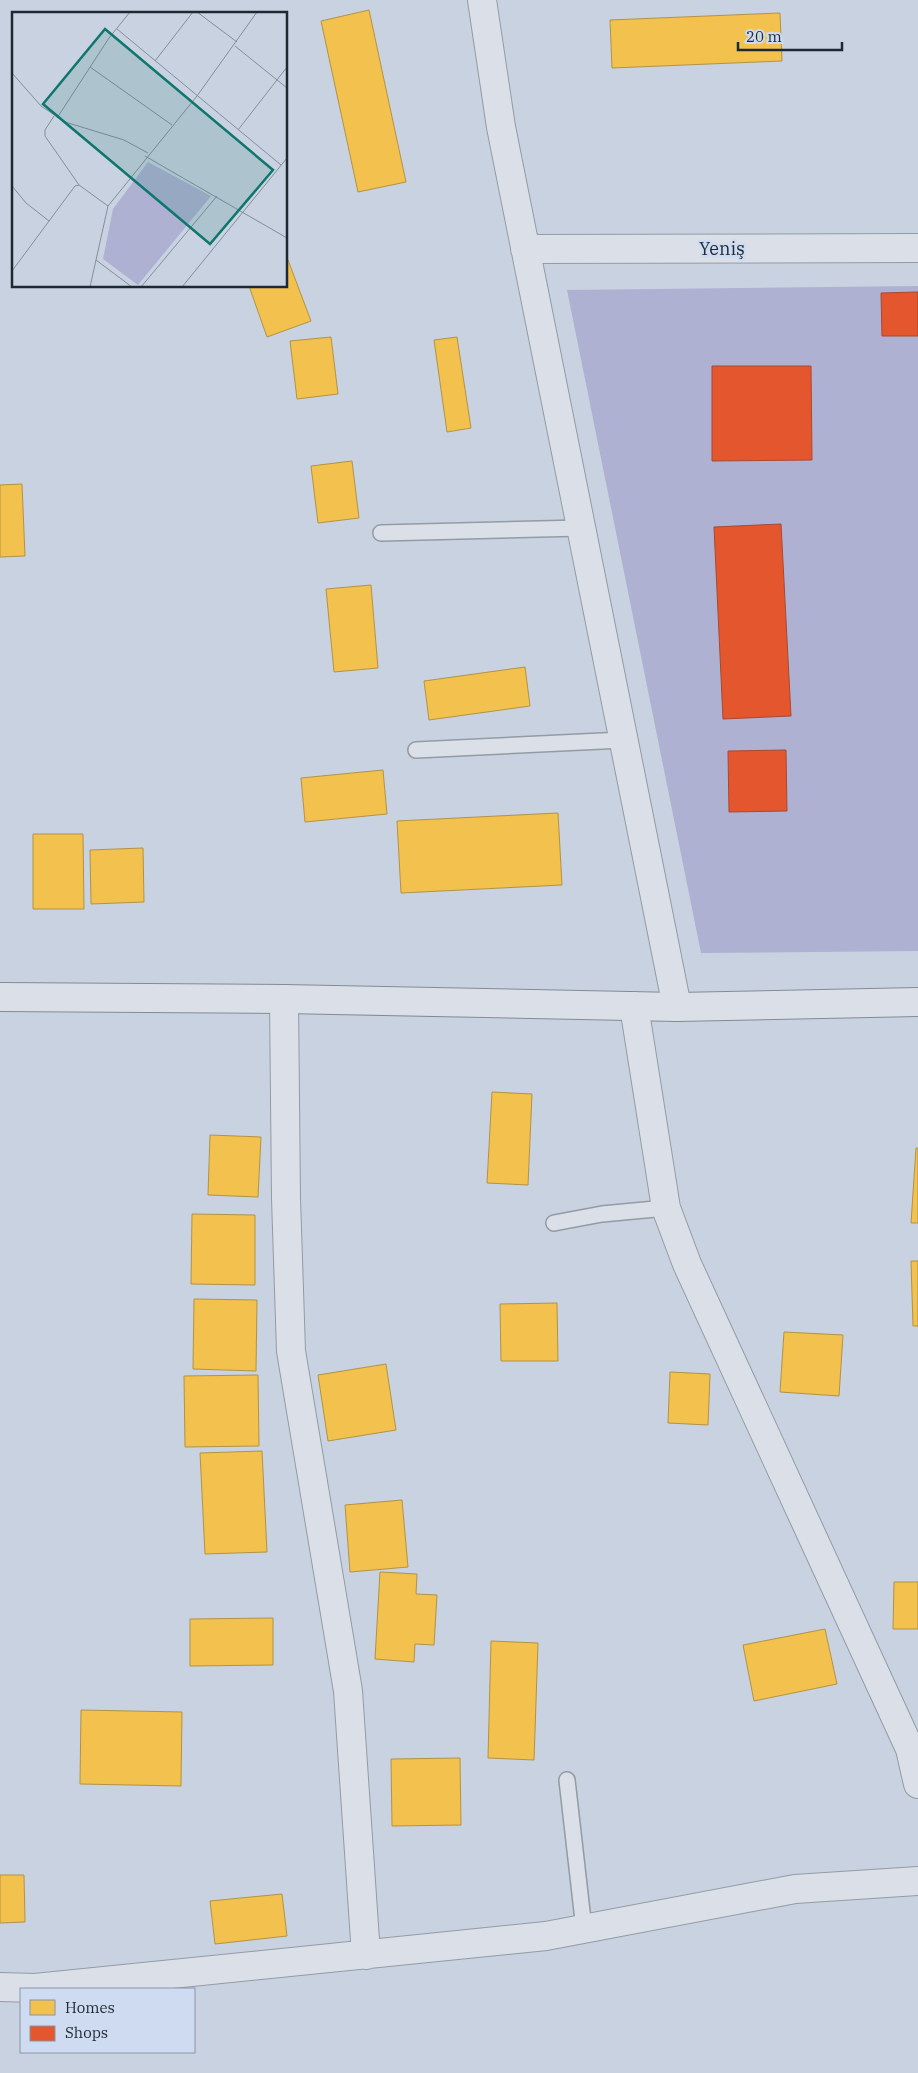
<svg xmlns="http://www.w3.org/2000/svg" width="918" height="2073" viewBox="0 0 918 2073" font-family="'IBM Plex Serif',serif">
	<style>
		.green { fill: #aeb1d2 }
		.homes { fill: #f2c14e; stroke: #b29346 }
		.shops { fill: #e4572e; stroke: #a8492f }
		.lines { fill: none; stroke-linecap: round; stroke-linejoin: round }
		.service-casing { stroke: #939ba5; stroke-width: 18 }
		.minor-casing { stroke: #939ba5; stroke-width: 30 }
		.secondary-casing { stroke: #838b95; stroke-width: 30 }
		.service { stroke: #dbe0e8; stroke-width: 15 }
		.minor { stroke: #dbe0e8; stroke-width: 28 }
		.secondary { stroke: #dbe0e8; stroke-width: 28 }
		.labels { text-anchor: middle; stroke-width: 5; stroke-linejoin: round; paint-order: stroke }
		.street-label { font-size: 18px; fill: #1d2932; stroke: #cfdbf1 }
		.inset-road { fill: none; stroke: #848e9a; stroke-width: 1 }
		.view { fill: #0f766e; fill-opacity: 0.15; stroke: #0f766e; stroke-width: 2.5 }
		.inset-edge { fill: none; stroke: #1d2932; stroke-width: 2.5 }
	</style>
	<rect width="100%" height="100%" fill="#c9d2e0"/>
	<path class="green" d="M918,286V951L701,953L567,290Z"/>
	<path class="homes" d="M369,10L406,182L358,192L321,21Z
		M780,13L782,61L612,68L610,20Z
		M286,260H288L311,321L267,337L249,286H286Z
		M331,337L338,394L297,399L290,341Z
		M457,337L471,428L447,432L434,340Z
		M352,461L359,518L318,523L311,466Z
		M22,484L25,556L0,557V485Z
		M371,585L378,668L334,672L326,589Z
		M525,667L530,706L429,720L424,681Z
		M383,770L387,814L305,822L301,778Z
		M558,813L562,885L401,893L397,821Z
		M33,834H83L84,909H33Z
		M143,848L144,902L91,904L90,850Z
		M492,1092L532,1094L528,1185L487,1183Z
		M210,1135L261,1137L258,1197L208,1195Z
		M916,1148H918V1223H911Z
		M192,1214L255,1215V1285L191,1284Z
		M911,1261H918V1326H913Z
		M194,1299L257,1300L256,1371L193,1369Z
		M557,1303L558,1361H501L500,1304Z
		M784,1332L843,1335L839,1396L780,1392Z
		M386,1364L396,1430L328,1441L318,1375Z
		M670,1372L710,1374L708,1425L668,1423Z
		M258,1375L259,1446L185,1447L184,1376Z
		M262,1451L267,1552L205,1554L200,1453Z
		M402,1500L408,1567L350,1572L345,1505Z
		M380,1572L417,1574L416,1594L437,1595L434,1645L415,1644L414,1662L375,1659Z
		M894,1582H918V1629H893Z
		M273,1618V1665L190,1666V1619Z
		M825,1629L837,1684L754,1701L743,1645Z
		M491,1641L538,1643L534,1760L488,1758Z
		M81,1710L182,1712L181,1786L80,1784Z
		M460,1758L461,1825L392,1826L391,1759Z
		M0,1875H24L25,1922L0,1923Z
		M282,1894L287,1936L215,1944L210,1901Z"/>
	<path class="shops" d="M918,292V336H882L881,293Z
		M712,366H811L812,460L712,461Z
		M781,524L791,716L723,719L714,527Z
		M786,750L787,811L729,812L728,751Z"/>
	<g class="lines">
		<defs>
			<path id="service" d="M381,533L581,528
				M416,750L623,740
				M554,1223L602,1214L666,1208
				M567,1780L584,1929"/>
			<path id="minor" d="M482,0L501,127L677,1007
				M525,249L918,248
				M284,999L286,1198L291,1351L348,1691L366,1955
				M634,1006L666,1208L687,1264L910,1749L918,1784
				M0,1987L35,1988L546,1936L795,1889L918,1881"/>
			<path id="secondary" d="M0,997L284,999L677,1007L918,1002"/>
		</defs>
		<use href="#service" class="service-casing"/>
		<use href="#minor" class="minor-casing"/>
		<use href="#secondary" class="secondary-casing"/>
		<use href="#service" class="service"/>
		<use href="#minor" class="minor"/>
		<use href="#secondary" class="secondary"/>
	</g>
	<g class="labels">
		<g class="street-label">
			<text x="722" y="255">Yeniş</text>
		</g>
	</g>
	<g transform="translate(12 12)">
		<rect width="275" height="275" fill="#c9d2e0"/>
		<path d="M136,150L199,184L126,273L91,247L101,197Z" fill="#aeb1d2"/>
		<path class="inset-road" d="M185,0L225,30M105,17L269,153M223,34L275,76M143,49L181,0M78,55L160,113M0,61L29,94L53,110L112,128L136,141M42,104L33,118V124L67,173M45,106L97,26L118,0M226,118L275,55M133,144L275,226M0,174L14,191L37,209M84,248L120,275M0,259L63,174L67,173L96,194M78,275L96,194L185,84L245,0M129,275L205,184M170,275L275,146"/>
		<path class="view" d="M93,17L261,158L198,232L31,92Z"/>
		<rect width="275" height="275" class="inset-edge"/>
	</g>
	<rect x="20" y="1988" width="175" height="65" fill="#cfdbf1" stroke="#8894a5"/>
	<rect x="30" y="2000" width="25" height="15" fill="#f2c14e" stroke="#8894a5"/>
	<text x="65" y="2013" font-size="15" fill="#1d2932">Homes</text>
	<rect x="30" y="2026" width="25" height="15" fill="#e4572e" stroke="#8894a5"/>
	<text x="65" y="2038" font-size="15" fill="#1d2932">Shops</text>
	<path d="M738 42v8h104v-8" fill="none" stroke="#1d2932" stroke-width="2.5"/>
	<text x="746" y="42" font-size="15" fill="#1d2932" stroke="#cfdbf1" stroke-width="4" paint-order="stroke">20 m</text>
</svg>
